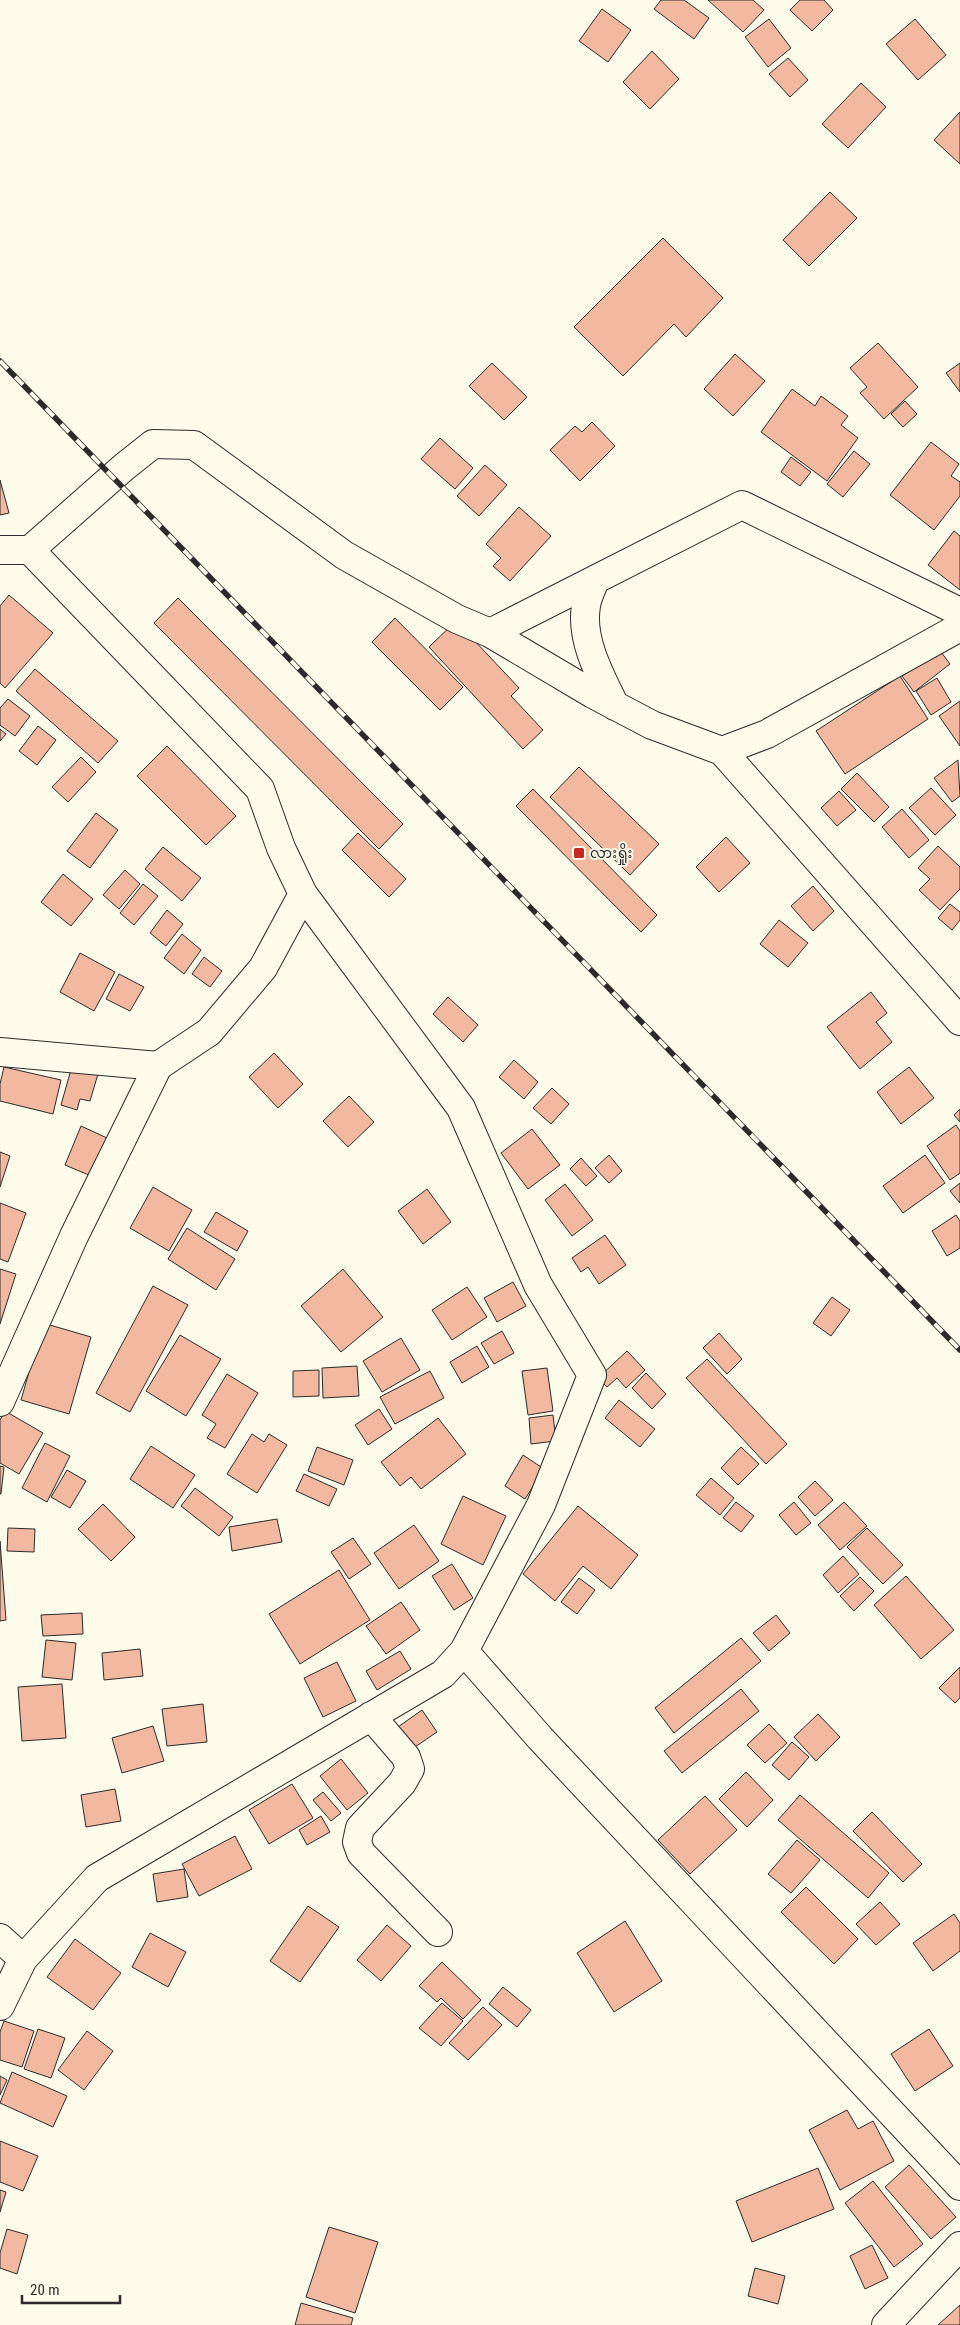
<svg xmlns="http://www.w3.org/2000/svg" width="960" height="2325" viewBox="0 0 960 2325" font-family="'Roboto Condensed','Noto Sans Myanmar',sans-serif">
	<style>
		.building { fill: #f2b8a0; stroke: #2b2b2b }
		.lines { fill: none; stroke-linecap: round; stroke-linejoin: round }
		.minor-casing { stroke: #2b2b2b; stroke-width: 30 }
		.minor { stroke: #fdfbea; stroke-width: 28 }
		.rail-casing { stroke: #2b2b2b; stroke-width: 5.5 }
		.rail { stroke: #fdfbea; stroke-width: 4; stroke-dasharray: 11; stroke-linecap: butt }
		.poi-dot { fill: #c62828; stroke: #fdfbea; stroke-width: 2 }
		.labels { text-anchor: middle; stroke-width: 4; stroke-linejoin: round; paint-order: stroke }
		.poi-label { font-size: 14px; fill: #2b2b2b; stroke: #fdfbea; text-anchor: start }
	</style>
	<rect width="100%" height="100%" fill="#fdfbea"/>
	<path class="building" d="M661,0H684L709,18L694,39L654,9Z
		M708,0H753L764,10L743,32Z
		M800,0H824L833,10L812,31L790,10Z
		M602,9L631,30L608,62L579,41Z
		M769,19L791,48L768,67L745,37Z
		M915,19L946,55L918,80L886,44Z
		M652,51L679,79L650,109L623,82Z
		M788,58L808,80L790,97L769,74Z
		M861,83L886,107L848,148L822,124Z
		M960,112V164L934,140Z
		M830,192L857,218L809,266L783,240Z
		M663,238L723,298L686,337L674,324L623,376L574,327Z
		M878,343L918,387L884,419L860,393L867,387L850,368Z
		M735,354L765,381L733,416L704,389Z
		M492,363L527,397L504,420L469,386Z
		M960,363V392L946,373Z
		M792,389L815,406L821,396L848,416L841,425L858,438L827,481L761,432Z
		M905,401L917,414L903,427L891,414Z
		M592,422L615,446L580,481L550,450L575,426L582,432Z
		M440,438L473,468L455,489L421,459Z
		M931,442L959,464L951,476L960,482V496L934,530L890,495Z
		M854,451L870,464L843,497L827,484Z
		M791,457L811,472L800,486L781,472Z
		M485,465L507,485L479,516L457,496Z
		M0,480L9,513L0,515Z
		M519,507L551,536L510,581L493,566L501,558L486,544Z
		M954,531L960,536V590L928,565Z
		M9,595L53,633L5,688L0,683V606Z
		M178,598L403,824L379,849L154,623Z
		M395,618L463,687L440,710L372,642Z
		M456,621L519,688L511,696L543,730L523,749L429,647Z
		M938,648L950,664L914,692L902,676Z
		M35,669L118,741L98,763L16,691Z
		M900,676L928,719L845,774L816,731Z
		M937,678L951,702L931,715L916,691Z
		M8,699L30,716L15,736L0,725V708Z
		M960,701V746L939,716Z
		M38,726L56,740L37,765L19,751Z
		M0,729L6,734L0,741Z
		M167,746L236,816L206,845L137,776Z
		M81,757L96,772L68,802L52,787Z
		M958,760L960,796L952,802L934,778Z
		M579,767L659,844L630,875L550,797Z
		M857,773L889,807L874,822L841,789Z
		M931,788L956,815L935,835L909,808Z
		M533,789L657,915L641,932L516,806Z
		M839,791L856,810L837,826L821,808Z
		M902,809L929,840L909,858L882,827Z
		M96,813L118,830L90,868L67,851Z
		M358,833L406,879L389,897L342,850Z
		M726,837L750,863L719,892L696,867Z
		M938,846L960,867V889L940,910L919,890L930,879L918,868Z
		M163,847L201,878L182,901L145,869Z
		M125,870L140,884L119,909L103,895Z
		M63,874L93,899L71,926L41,902Z
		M143,884L158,896L134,925L120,913Z
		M813,886L834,911L813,931L791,906Z
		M950,904L960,912V920L952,930L938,918Z
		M167,910L183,924L166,946L150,933Z
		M779,920L808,943L788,967L760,944Z
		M182,934L201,950L184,974L164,958Z
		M80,953L115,972L94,1011L60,992Z
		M204,957L222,971L210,987L192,974Z
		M119,974L144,987L130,1011L106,999Z
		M871,992L887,1013L876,1022L892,1042L860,1069L827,1027Z
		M448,997L478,1025L463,1042L433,1014Z
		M274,1053L303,1084L278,1108L249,1077Z
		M514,1060L538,1082L524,1099L499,1077Z
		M72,1066L98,1074L90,1101L80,1099L77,1110L61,1105Z
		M4,1067L61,1080L53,1114L0,1101V1084Z
		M909,1067L934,1098L901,1124L877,1092Z
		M552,1088L569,1104L551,1124L533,1108Z
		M349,1096L374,1122L348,1147L323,1121Z
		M960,1109V1122L954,1115Z
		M956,1125L960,1131V1173L950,1180L927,1146Z
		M81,1126L107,1138L91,1176L65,1165Z
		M532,1129L560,1165L528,1189L501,1153Z
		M0,1152L10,1156L0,1187Z
		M609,1155L622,1171L609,1183L595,1168Z
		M925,1155L945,1183L903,1213L883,1186Z
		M581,1158L597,1176L586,1186L570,1169Z
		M960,1183V1203L950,1191Z
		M565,1184L593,1220L572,1236L545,1200Z
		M153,1187L192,1210L169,1251L130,1228Z
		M427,1189L451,1222L423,1244L398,1211Z
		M0,1203L26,1213L8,1262L0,1259Z
		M216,1212L248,1231L237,1251L204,1232Z
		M956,1215L960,1221V1248L947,1256L932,1231Z
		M187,1228L235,1259L216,1290L168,1259Z
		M605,1235L626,1265L599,1284L588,1267L581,1272L572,1258Z
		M0,1269L16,1274L0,1324Z
		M343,1269L383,1317L341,1352L301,1306Z
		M513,1282L526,1306L497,1322L484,1298Z
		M153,1286L188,1305L130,1412L96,1393Z
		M467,1287L487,1317L452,1340L432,1310Z
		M832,1297L850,1310L831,1336L813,1323Z
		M43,1323L91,1337L69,1414L21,1400Z
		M502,1331L514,1353L494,1364L481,1343Z
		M719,1333L742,1359L727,1374L703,1348Z
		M180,1335L221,1359L186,1416L146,1391Z
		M401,1338L420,1370L382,1392L363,1361Z
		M477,1346L489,1367L462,1383L450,1362Z
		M627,1351L645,1370L626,1388L617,1378L607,1387L598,1378Z
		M707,1359L787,1444L766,1464L686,1378Z
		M357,1366L359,1396L323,1398L322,1368Z
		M547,1368L553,1411L528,1415L522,1371Z
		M319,1370V1396L293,1397V1371Z
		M430,1371L444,1398L395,1424L380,1397Z
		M646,1373L666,1394L652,1409L632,1388Z
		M227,1374L258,1393L225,1448L207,1438L216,1424L202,1415Z
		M619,1400L655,1429L640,1447L605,1418Z
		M379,1409L392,1429L368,1445L355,1425Z
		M5,1411L43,1433L19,1474L0,1463V1420Z
		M553,1415L556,1441L531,1444L529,1418Z
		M438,1418L466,1454L421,1489L411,1477L400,1486L381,1462Z
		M252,1434L264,1442L269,1434L287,1445L257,1493L227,1474Z
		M45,1443L70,1456L47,1502L22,1488Z
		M151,1446L195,1475L173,1508L130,1479Z
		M317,1447L353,1460L344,1485L308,1471Z
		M741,1447L759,1464L738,1485L721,1468Z
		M523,1455L544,1469L525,1499L505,1486Z
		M0,1466L4,1467L1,1494H0Z
		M67,1470L86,1481L70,1508L51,1497Z
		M304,1474L337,1489L329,1506L296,1491Z
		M711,1478L734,1498L720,1515L696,1495Z
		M815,1481L833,1500L815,1516L798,1497Z
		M195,1488L233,1517L219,1536L181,1506Z
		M463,1496L506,1516L483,1565L441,1544Z
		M736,1502L754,1516L741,1532L723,1518Z
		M794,1502L811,1523L796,1535L779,1515Z
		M844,1502L867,1526L840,1550L818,1525Z
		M103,1504L135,1537L111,1561L78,1529Z
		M578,1506L638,1555L611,1589L583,1566L555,1601L523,1574Z
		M277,1519L282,1542L232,1551L229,1527Z
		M414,1525L439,1561L399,1589L374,1553Z
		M8,1528L35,1529L34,1552L7,1551Z
		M867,1528L903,1565L883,1584L847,1547Z
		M353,1538L371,1564L349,1579L331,1552Z
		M0,1541L6,1620L0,1621Z
		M843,1556L859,1574L838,1593L823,1575Z
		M452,1564L473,1598L454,1610L432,1576Z
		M339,1570L370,1620L300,1664L269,1614Z
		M906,1576L954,1630L921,1659L874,1605Z
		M860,1577L874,1591L854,1611L840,1596Z
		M579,1578L595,1590L577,1614L561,1602Z
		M401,1602L420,1630L386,1654L366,1626Z
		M82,1613L83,1634L43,1636L41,1615Z
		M776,1615L790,1633L769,1651L753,1633Z
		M741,1638L761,1661L674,1733L655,1708Z
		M46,1640L76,1643L72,1680L42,1677Z
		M140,1649L143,1676L104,1680L102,1653Z
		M400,1651L411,1669L377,1690L366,1671Z
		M337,1662L356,1701L323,1717L304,1678Z
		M960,1667V1698L955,1703L939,1688Z
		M62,1684L66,1738L22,1741L18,1687Z
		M741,1689L759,1711L682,1773L664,1751Z
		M203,1704L207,1742L167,1746L162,1709Z
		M422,1710L437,1732L412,1749L398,1727Z
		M818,1714L840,1737L816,1761L794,1737Z
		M769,1724L787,1743L765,1763L747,1745Z
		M153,1726L164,1761L122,1773L112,1738Z
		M792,1742L809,1757L789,1780L772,1765Z
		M341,1759L368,1793L347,1810L320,1776Z
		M746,1772L773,1800L747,1827L719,1799Z
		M292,1784L313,1818L269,1844L249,1810Z
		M115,1789L121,1821L86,1827L81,1795Z
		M323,1792L341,1813L331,1821L313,1800Z
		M800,1795L889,1873L868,1898L778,1820Z
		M705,1796L737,1830L690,1874L658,1840Z
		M872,1812L922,1864L903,1882L853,1831Z
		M321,1816L330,1832L307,1845L299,1830Z
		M235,1836L252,1869L199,1896L182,1864Z
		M797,1840L820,1860L791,1893L768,1874Z
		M184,1869L188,1897L157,1902L153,1874Z
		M806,1887L858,1939L834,1964L781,1912Z
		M880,1902L900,1924L876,1945L856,1924Z
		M308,1906L339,1927L300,1982L270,1961Z
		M954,1914L960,1923V1951L933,1971L913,1943Z
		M625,1921L662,1981L614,2012L577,1953Z
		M387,1925L411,1946L381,1981L357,1960Z
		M150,1933L186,1952L168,1987L132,1967Z
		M75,1939L121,1973L93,2010L47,1977Z
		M442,1962L481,2000L463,2019L441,1998L437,2002L419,1986Z
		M503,1987L531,2010L517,2027L489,2004Z
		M442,2003L463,2021L441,2046L419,2028Z
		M483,2007L502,2025L468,2060L449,2043Z
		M4,2021L34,2031L22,2067L0,2060V2032Z
		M38,2029L65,2038L51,2078L24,2069Z
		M929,2029L953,2066L915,2091L891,2054Z
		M87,2031L113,2051L84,2090L58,2070Z
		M12,2072L67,2096L53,2127L0,2103Z
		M0,2076L7,2080L0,2095Z
		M847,2110L858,2129L873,2121L894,2161L840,2190L809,2130Z
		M0,2141L38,2156L23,2191L0,2182Z
		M909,2165L956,2217L931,2239L885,2187Z
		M818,2168L834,2209L752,2242L736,2201Z
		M873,2181L923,2244L894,2267L845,2203Z
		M0,2190L6,2192L0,2212Z
		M329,2227L378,2242L355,2313L306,2297Z
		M7,2229L28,2235L17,2274L0,2268V2253Z
		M872,2245L888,2278L865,2289L850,2256Z
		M755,2268L785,2276L778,2304L748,2296Z
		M301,2303L353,2318L351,2325H295Z
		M960,2305V2325H938Z"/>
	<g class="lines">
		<defs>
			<path id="minor" d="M0,550H30L124,467L153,444L194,445L344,555L457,619L490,633L593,694L652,725L722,751L767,734L960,627
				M595,580C592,588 587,597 586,606C580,640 601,677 615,706
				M490,633L742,505L960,612
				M722,751L960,1021
				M0,1052L158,1066L209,1032L263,968L303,894
				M0,1402L74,1236L158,1066
				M464,1651L540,1738L960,2186
				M371,1716L406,1757L410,1769L402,1783L360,1828L357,1842L361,1853L438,1932
				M0,1938L23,1959
				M0,2006L23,1959L97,1878L443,1674L464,1651L541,1505L592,1375L538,1285L461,1108L303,894L281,848L260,789L30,550
				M886,2325L960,2246"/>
		</defs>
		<use href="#minor" class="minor-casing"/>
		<use href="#minor" class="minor"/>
		<defs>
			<path id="rail" d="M0,361L960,1350"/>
		</defs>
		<use href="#rail" class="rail-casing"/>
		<use href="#rail" class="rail"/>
	</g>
	<rect class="poi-dot" x="573" y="847" width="12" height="12" rx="2.5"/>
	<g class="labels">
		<g class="poi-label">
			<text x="590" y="858">လားရှိုး</text>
		</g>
	</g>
	<path d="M22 2295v8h98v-8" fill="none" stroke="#2b2b2b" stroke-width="2.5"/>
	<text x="30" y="2295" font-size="15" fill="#2b2b2b" stroke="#fdfbea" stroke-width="4" paint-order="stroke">20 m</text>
</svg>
